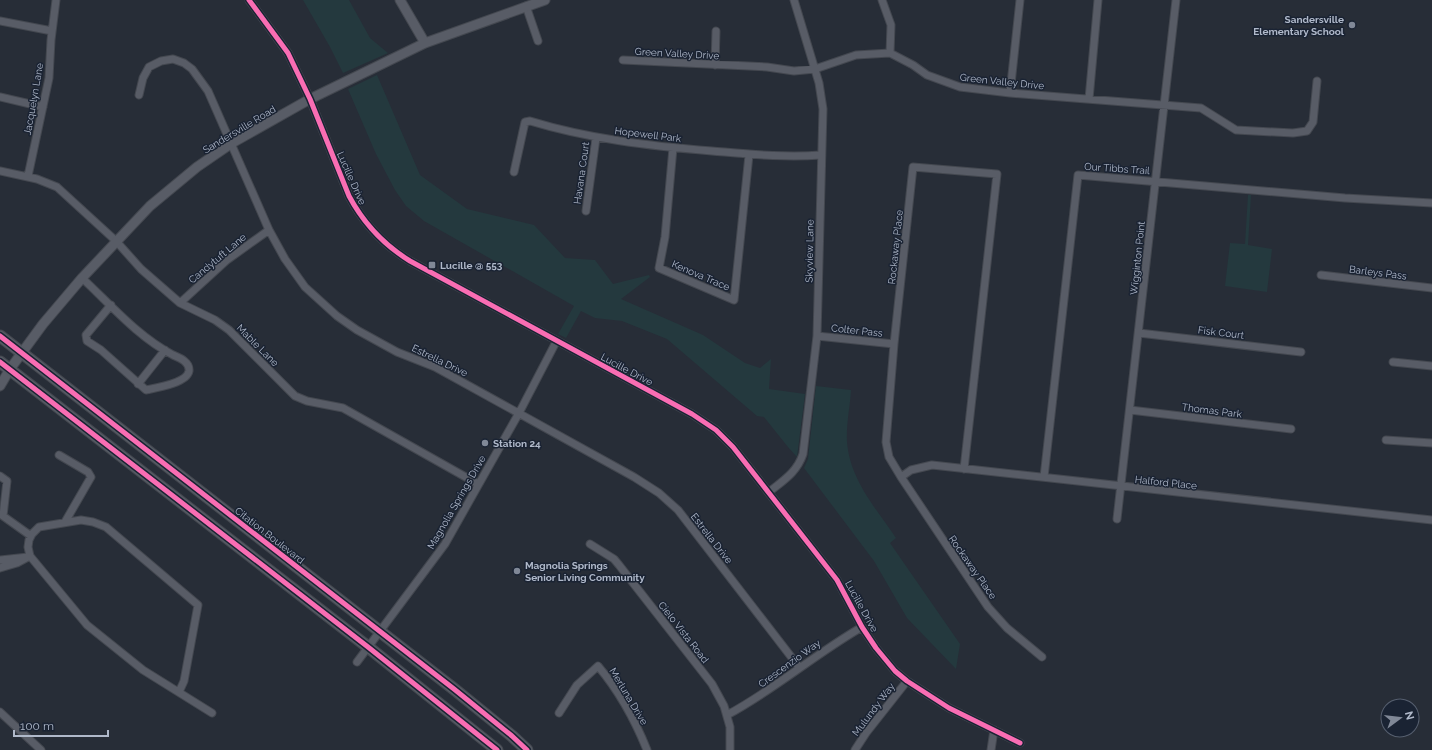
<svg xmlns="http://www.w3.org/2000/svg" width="1432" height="750" viewBox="0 0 1432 750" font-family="Raleway,sans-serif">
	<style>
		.green { fill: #24393e }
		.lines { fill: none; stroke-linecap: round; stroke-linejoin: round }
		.minor-casing { stroke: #444850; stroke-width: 9 }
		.tertiary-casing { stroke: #444850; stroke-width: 11 }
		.secondary-casing { stroke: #444850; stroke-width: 13 }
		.minor { stroke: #585c66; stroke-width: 7 }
		.tertiary { stroke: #585c66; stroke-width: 9 }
		.secondary { stroke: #565b64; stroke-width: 11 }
		.cycleway-casing { stroke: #1a2333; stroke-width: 8 }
		.cycleway { stroke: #f96db3; stroke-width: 5 }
		.poi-dot { fill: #808897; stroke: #1a2333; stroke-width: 1.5 }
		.labels { text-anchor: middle; stroke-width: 3; stroke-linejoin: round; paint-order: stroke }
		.poi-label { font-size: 10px; font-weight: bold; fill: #b0b9ca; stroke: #1a2333; text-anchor: start }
		.street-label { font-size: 10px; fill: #b0b9ca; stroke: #1a2333 }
	</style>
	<rect width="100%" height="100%" fill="#272d37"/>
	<path class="green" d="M303,0H349L370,38L388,53L343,73L330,47Z
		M377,75L420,175L467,209L534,225L565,258L595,260L613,284L649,275L650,277L621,299L703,335L745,363L760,368L771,359L769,389L805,394L797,457L788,447L764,417L757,416L667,339L622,321L595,318L581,311L566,338L558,334L574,306L424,221L406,206L395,190L376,154L348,89Z
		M1248,195H1251L1248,245L1272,249L1267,292L1225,286L1230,243L1245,244Z
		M816,386L851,390C850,407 846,425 847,442C850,480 876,508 896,538L890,543L960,644L956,669L907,618L874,561L804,468L808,459Z"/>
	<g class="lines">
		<defs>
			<path id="minor" d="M249,0L288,53L310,99L349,196C364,224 384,245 410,261L692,414L716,430L733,447L837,580L862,627L876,648L895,671L907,681L949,708L1020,743
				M882,0L891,25L890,53
				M526,6L538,41
				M0,21L52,31
				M623,60L767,67L794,71L815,69L856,55L890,53L913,65L927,75L960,87L1010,93L1201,108L1236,130L1293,133L1307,131L1313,122L1317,81
				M715,65L716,31
				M1010,93L1020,0
				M139,95L143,78L149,67L161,61L173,59L184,63L192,69L208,91L269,230L285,259L305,287L337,316L357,330L397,352L435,367L634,477L659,493L678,510L799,667
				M0,97L43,107
				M1089,99L1098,0
				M673,148L665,237L659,268L734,300L749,155
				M0,171L37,179L57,187L116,241L141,269L180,303L215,320L229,330L295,396L307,401L343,408L478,484
				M514,172L525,122L530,121C589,139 650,146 712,151C748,154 785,158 821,155
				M28,176L49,78L51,40L56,0
				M586,211L596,138
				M1321,275L1432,288
				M82,278C110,304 138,337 173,355C180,358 190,362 189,371C187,383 156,388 146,390L101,350L87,341L86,335L111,305
				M180,303L227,260L269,230
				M1139,333L1301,352
				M817,336L894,344
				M1393,362L1432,366
				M138,384L165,350
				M1130,410L1291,429
				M1386,440L1432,443
				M59,455L88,472L91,477L65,522
				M964,469L997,174L913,167L894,344L886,442L889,457L901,477L988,607L1007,628L1042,657
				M0,476L7,481L3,516L31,536
				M901,477L911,470L932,465L1432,520
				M1044,477L1078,175L1345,198L1432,203
				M769,492C784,480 797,472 803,454L817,336L823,109L819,83L794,0
				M1117,519L1176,0
				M590,544L614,559L619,565L712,684L724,706L730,727V750
				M0,560L28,557
				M0,568L17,563L30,556
				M357,662L445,544L519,413L556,342
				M179,692L184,681L198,605L106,527L93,522L81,520L39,527L32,534L29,540L28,547L30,556L87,625L143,670L212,713
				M0,712L41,750
				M559,713L577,685L598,666C619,691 635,720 647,750
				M727,715C774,690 815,654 862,627
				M855,750L866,733L907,681
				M991,750L994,730"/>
			<path id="tertiary" d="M400,0L425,43
				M0,386L10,369L43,324L82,278L150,206L197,167L232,143L310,99L425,43L545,0"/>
			<path id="secondary" d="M0,336L454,689L512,736L527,750
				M0,362L368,647L497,750"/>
		</defs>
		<use href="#minor" class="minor-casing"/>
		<use href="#tertiary" class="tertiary-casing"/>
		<use href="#secondary" class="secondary-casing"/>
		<use href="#minor" class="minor"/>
		<use href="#tertiary" class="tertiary"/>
		<use href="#secondary" class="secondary"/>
		<defs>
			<path id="cycleway" d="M249,0L288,53L310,99L349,196C364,224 384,245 410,261L692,414L716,430L733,447L837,580L862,627L876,648L895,671L907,681L949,708L1020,743
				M0,336L454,689L512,736L527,750
				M0,362L368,647L497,750"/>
		</defs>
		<use href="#cycleway" class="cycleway-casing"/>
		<use href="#cycleway" class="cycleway"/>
	</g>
	<g class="poi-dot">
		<circle cx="1352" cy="25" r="4"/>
		<rect x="428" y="261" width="8" height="8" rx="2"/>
		<circle cx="485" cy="443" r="4"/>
		<circle cx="517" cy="571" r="4"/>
	</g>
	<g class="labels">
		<g class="poi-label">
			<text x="1344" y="23" text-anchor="end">Sandersville<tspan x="1344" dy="12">Elementary School</tspan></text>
			<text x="440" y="269">Lucille @ 553</text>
			<text x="493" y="447">Station 24</text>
			<text x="525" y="569">Magnolia Springs<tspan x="525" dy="12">Senior Living Community</tspan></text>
		</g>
		<g class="street-label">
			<text transform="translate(677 53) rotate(3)" y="4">Green Valley Drive</text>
			<text transform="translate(1002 81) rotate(6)" y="4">Green Valley Drive</text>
			<text transform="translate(33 99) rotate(-80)" y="4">Jacquelyn Lane</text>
			<text transform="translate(239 129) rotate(-31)" y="4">Sandersville Road</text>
			<text transform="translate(648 134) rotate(7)" y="4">Hopewell Park</text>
			<text transform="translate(1117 168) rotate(4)" y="4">Our Tibbs Trail</text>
			<text transform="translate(581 173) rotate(-82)" y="4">Havana Court</text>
			<text transform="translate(352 178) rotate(66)" y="4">Lucille Drive</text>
			<text transform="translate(895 247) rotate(-84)" y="4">Rockaway Place</text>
			<text transform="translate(809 251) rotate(-89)" y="4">Skyview Lane</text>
			<text transform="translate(217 258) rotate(-40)" y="4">Candytuft Lane</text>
			<text transform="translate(1137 258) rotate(-84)" y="4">Wigginton Point</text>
			<text transform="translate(1378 272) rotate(7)" y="4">Barleys Pass</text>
			<text transform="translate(701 275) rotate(23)" y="4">Kenova Trace</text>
			<text transform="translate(857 330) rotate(6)" y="4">Colter Pass</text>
			<text transform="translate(1221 332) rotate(7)" y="4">Fisk Court</text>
			<text transform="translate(258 345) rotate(45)" y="4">Mable Lane</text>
			<text transform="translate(440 360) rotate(26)" y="4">Estrella Drive</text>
			<text transform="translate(627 369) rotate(28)" y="4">Lucille Drive</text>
			<text transform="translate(1212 410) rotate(7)" y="4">Thomas Park</text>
			<text transform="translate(1166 482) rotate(6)" y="4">Halford Place</text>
			<text transform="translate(456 502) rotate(-60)" y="4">Magnolia Springs Drive</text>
			<text transform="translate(270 535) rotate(38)" y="4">Citation Boulevard</text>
			<text transform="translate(712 538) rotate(52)" y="4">Estrella Drive</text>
			<text transform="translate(973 567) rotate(55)" y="4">Rockaway Place</text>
			<text transform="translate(862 606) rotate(61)" y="4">Lucille Drive</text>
			<text transform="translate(684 632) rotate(52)" y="4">Cielo Vista Road</text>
			<text transform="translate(789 663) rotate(-36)" y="4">Crescenzio Way</text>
			<text transform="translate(629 696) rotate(59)" y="4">Merluna Drive</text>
			<text transform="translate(873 709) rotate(-53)" y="4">Mulundy Way</text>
		</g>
	</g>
	<g transform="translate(1400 718) rotate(75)"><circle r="19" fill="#1a2333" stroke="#565f6f"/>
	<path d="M0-3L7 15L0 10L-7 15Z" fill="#808897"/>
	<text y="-6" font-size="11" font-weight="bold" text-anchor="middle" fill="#b0b9ca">N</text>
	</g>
	<path d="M14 730v6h94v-6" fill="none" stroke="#b0b9ca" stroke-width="2"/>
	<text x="20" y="730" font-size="12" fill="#b0b9ca" stroke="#1a2333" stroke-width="3" paint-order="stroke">100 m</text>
</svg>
